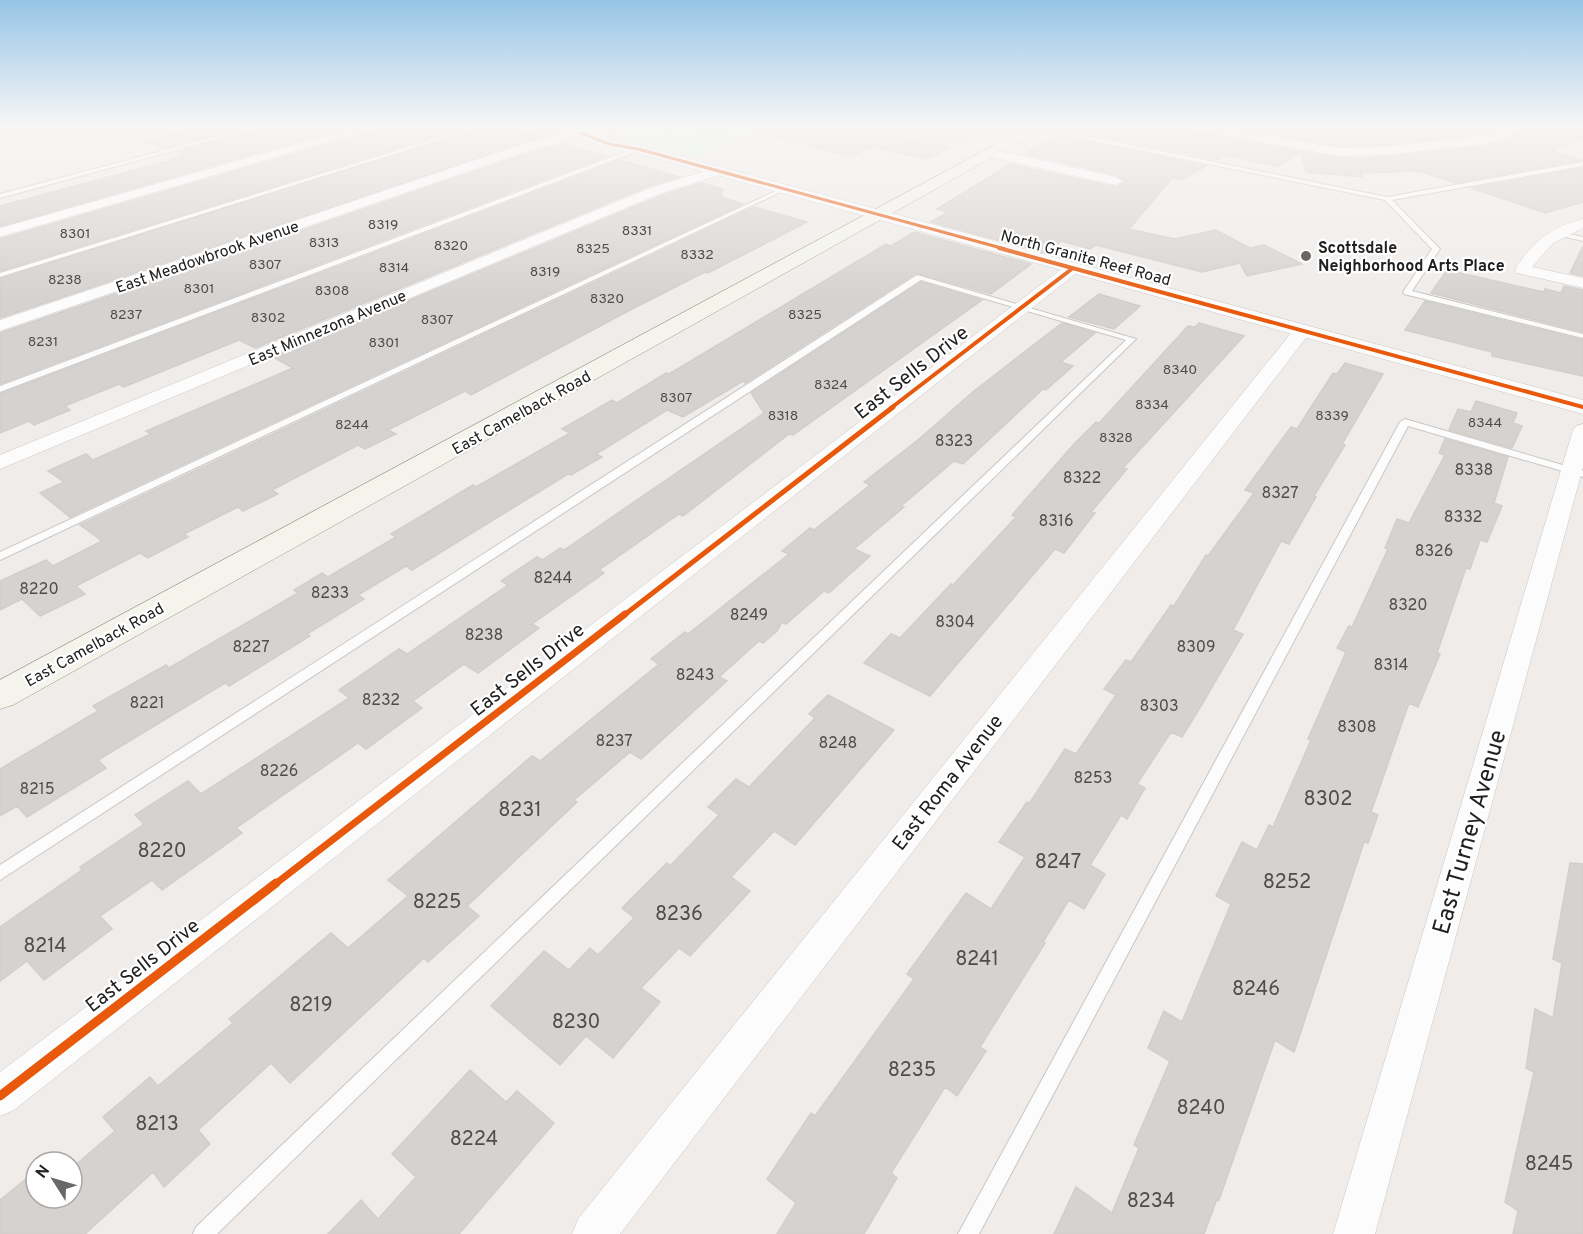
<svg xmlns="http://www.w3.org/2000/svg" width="1583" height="1234" viewBox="0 0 1583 1234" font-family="Overpass,sans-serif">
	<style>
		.park { fill: #d7f4d5 }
		.building { fill: #d6d2d0; stroke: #d2cecb; stroke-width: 1.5 }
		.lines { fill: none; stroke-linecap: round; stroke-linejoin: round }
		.service-casing { stroke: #c8c7c5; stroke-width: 2 }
		.minor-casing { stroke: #c8c7c5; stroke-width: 1 }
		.tertiary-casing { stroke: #c8c7c5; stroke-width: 1 }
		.secondary-casing { stroke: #9a9980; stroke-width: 1 }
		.path { stroke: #ecdbda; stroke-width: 2; stroke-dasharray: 1.5 1.5; stroke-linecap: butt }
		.service { fill: #fdfcfc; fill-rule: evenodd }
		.minor { fill: #fdfcfc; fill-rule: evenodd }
		.tertiary { fill: #fdfcfc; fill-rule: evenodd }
		.secondary { fill: #f4f4ec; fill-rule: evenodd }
		.cycleway-far4-casing { stroke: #fff; stroke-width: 5 }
		.cycleway-far3-casing { stroke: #fff; stroke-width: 6 }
		.cycleway-far2-casing { stroke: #fff; stroke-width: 8 }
		.cycleway-far1-casing { stroke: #fff; stroke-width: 10 }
		.cycleway-casing { stroke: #fff; stroke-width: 13 }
		.cycleway-far4 { stroke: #e8590c; stroke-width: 3 }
		.cycleway-far3 { stroke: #e8590c; stroke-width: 4 }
		.cycleway-far2 { stroke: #e8590c; stroke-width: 5 }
		.cycleway-far1 { stroke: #e8590c; stroke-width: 7 }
		.cycleway { stroke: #e8590c; stroke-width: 9 }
		.poi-dot { fill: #696867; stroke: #fff; stroke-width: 2 }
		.labels { text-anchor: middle; stroke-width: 4.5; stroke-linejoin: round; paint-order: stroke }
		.far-number-label { font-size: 14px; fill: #4e4d4d }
		.far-poi-label { font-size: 16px; font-weight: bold; fill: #212121; stroke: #fff; text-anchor: start }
		.far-street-label { font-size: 16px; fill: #212121; stroke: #fff }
		.number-label { font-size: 16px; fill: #4e4d4d }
		.street-label { font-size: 20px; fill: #212121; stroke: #fff }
		.near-number-label { font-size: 20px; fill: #4e4d4d }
		.near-street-label { font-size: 24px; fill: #212121; stroke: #fff }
	</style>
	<rect width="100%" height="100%" fill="#efece9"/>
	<path class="park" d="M585,126H774L699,156Z"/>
	<path class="building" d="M204,126H247L164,148L144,141Z
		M266,126H352L0,226V206L172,160L170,159L184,155L176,152Z
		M380,126H469L0,271V239L377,130Z
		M486,126H502L541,137L0,318V279Z
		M766,126H993L927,159L872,147L851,156L765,135Z
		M1071,126H1185L1193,131L1338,158L1385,157L1483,146L1507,140L1529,126H1583V139L1551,151L1583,160L1455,183L1419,171L1361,173L1362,177L1306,172L1300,152L1278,167L1231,156H1224L1217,160L1065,129Z
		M1224,126H1505L1482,134L1385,145L1338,146Z
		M1056,135L1206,166L1181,180L1172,178L1129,229L1175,239L1216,230L1250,248L1264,245L1302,264L1247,276L1240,263L1202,272L1096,245L1090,249L1061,241L1046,253L931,222L948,212L937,209L1010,164L1116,187L1125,182L1116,175L1025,154Z
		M563,144L607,156L0,384V333L520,156Z
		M620,160L679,177L649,186L255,348L239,340L124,387L119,384L65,406L70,410L34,425L29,421L0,433V394Z
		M1583,168V202L1545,213L1471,188Z
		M701,183L723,189L721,197L743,204L70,517L40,493L64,482L48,471L86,454L93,460L151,434L146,431L293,368L273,357L660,196Z
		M754,207L807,222L708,273L705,272L632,309L471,395L465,391L388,430L396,434L365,449L358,445L272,490L278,494L243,511L238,507L184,534L188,537L148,558L140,553L76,586L85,594L40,616L22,599L0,610V581L46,560L53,566L102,541L80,525Z
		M914,232L1031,264L991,294L916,273L745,383L743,381L683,417L667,410L596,454L602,457L571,475L568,474L412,570L406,566L358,595L364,599L307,634L310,636L229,686L225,683L98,760L106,768L27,817L17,806L0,816V769L98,711L93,706L166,665L169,668L298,593L294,590L322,573L328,577L396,537L391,534L473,485L476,487L570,433L562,429L612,400L617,403L666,373L669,374L886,244L891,246Z
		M1583,246V276L1570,273Z
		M1447,270L1544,292L1545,289L1561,293L1564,286L1583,290V332L1431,293Z
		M921,282L982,300L793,435L789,434L683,516L679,514L599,570L604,573L532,624L539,628L478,673L464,664L413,701L422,708L366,749L358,743L236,828L242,833L162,890L152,880L100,916L112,929L44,980L27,961L0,981V927L82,870L80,867L144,824L135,815L188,781L201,794L349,698L339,690L399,649L407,654L508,585L501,581L537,557L542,560L560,548L564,550L764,413L751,393Z
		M1099,294L1140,306L1114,329L1069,317Z
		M1425,301L1583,340V376L1492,356V352L1405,330Z
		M1062,323L1095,333L1061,362L1073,366L1046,390L1043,389L963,464L954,461L901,506L904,507L854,549L870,556L829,593L824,591L786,624L782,622L777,631L763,643L759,641L719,677L727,681L641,759L630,752L574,800L577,802L467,906L479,916L428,962L424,958L290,1083L271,1063L198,1130L210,1144L164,1187L153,1172L85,1234H0V1200L36,1171V1198H72V1168L115,1131L103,1117L150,1077L158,1086L233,1023L229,1019L331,933L348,948L408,896L388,880L532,756L540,761L659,664L651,659L685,632L688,634L789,554L782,551L810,528L814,530L870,485L864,482L919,439L974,391Z
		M1199,323L1244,336L1123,468L1127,469L1091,512L1095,513L1064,553L1055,549L930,696L864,663L891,634L900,638L951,584L953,585L1016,517L1012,515L1074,444L1096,422L1099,423L1188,326L1195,327Z
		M1345,363L1383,374L1342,444L1345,445L1314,496L1316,497L1289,544L1281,541L1233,630L1243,634L1201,706L1182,737L1171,732L1137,784L1145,788L1127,819L1121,815L1090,865L1105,874L1084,909L1069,900L1043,942L1045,943L980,1047L986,1051L957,1096L945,1087L891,1173L897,1178L864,1234H777L796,1203L767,1179L811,1113L815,1116L914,979L907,974L966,893L991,909L1025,857L999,842L1027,802L1029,804L1065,749L1076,754L1116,695L1104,689L1126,660L1131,662L1171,605L1174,606L1206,555L1208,556L1254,493L1245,490L1291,427L1297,429L1333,373L1337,374Z
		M1476,401L1517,413L1513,423L1522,426L1512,448L1449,430L1458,409L1471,412Z
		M1445,439L1508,457L1494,503L1502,506L1487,542L1480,540L1470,569L1466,568L1437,653L1440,654L1418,707L1409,703L1371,812L1378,815L1368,843L1364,842L1294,1052L1275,1040L1219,1200L1217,1199L1204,1234H1054L1076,1187L1112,1213L1139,1148L1134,1145L1170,1061L1148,1048L1164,1011L1182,1022L1231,904L1216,896L1242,842L1257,850L1269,825L1273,827L1311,740L1308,739L1346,652L1337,648L1349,626L1352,627L1388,549L1385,548L1397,519L1409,523L1445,455L1439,453Z
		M828,695L894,730L795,845L774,831L731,877L750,891L690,956L679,948L641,988L660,1002L613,1058L586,1036L560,1065L491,1006L544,951L569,970L590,948L598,955L634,918L622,908L667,863L670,866L719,815L708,807L736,779L749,787L815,718L809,714Z
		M1570,863L1583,864V1234H1513L1518,1211L1505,1202L1534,1072L1526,1068L1535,1009L1553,1018L1562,963L1553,959Z
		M470,1070L506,1102L517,1091L554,1123L459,1234H328L361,1200L378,1219L416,1177L392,1154Z"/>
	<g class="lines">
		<defs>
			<path id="service" d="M89,126H98L99,127L96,129Z
				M255,126H264L0,198V194Z
				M476,126H484L0,277V273Z
				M1000,126H1007L990,137L1005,146L1003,149L983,137Z
				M1037,126L1387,197L1583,162V166L1392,200L1440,249L1412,291L1583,334V338L1404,294L1403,292L1432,249L1385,200L1035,129Z
				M638,147L640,150L0,392V386Z
				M782,188L787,189L0,560V552Z
				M1555,231L1583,237V241L1553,234V232Z
				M917,275L1136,339L217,1234H193L196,1227L1126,340L921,280L0,880V865Z
				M1405,419L1583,471V477L1408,426L979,1234H958L1400,422Z"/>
			<path id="minor" d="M360,126H378L376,128L0,237V228Z
				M1187,126H1212L1338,148L1385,147L1483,136L1512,126H1527L1506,138L1483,144L1385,155L1338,156L1193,129Z
				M581,129L585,131V135L519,154L0,331V320L511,148Z
				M990,149L1116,177L1123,181L1116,185L986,156L984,153L986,150Z
				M718,167L724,171L723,174L659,194L0,469V455L650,188Z
				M1583,219V228L1553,243L1532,267L1583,278V288L1517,273L1515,270C1532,242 1551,227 1583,219Z
				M1073,263L1081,268L1079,271L14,1110L0,1116V1072L1067,265Z
				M1302,326L1308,327L1311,331L1308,335L620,1234H572L578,1219L1296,327Z
				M1583,424V467L1375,1234H1333L1573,430L1576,426Z"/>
			<path id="tertiary" d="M547,126H570L606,133L608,136L606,139L643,146L1583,400V414L637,153C606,150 579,137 549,129Z"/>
			<path id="secondary" d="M1030,126H1048L13,705L0,709V680Z"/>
		</defs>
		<use href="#service" class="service-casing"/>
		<use href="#minor" class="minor-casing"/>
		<use href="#tertiary" class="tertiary-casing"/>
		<use href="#secondary" class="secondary-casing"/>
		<path class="path" d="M863,126L957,147
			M663,133L730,131L748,126
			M719,150L780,126"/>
		<use href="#service" class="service"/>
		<use href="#minor" class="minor"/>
		<use href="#tertiary" class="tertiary"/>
		<use href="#secondary" class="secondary"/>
		<defs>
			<path id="cycleway-far4" d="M581,133L609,144L638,149L1005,249"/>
			<path id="cycleway-far3" d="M999,248L1583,407
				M891,408L1073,268"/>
			<path id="cycleway-far2" d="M623,616L893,407"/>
			<path id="cycleway-far1" d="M274,885L625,614"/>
			<path id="cycleway" d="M0,1096L276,883"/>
		</defs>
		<use href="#cycleway-far4" class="cycleway-far4-casing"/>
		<use href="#cycleway-far3" class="cycleway-far3-casing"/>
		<use href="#cycleway-far2" class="cycleway-far2-casing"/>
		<use href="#cycleway-far1" class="cycleway-far1-casing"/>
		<use href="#cycleway" class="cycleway-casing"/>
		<use href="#cycleway-far4" class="cycleway-far4"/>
		<use href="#cycleway-far3" class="cycleway-far3"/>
		<use href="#cycleway-far2" class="cycleway-far2"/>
		<use href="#cycleway-far1" class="cycleway-far1"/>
		<use href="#cycleway" class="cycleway"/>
	</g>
	<linearGradient id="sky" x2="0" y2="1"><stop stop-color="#96c5e6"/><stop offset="0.42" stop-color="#f8f6f5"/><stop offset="1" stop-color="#f8f6f5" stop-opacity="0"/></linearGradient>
	<rect width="1583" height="299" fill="url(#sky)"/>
	<circle class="poi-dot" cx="1306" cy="256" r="6"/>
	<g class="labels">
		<g class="far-number-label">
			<text x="383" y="229">8319</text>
			<text x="637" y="235">8331</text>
			<text x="75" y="238">8301</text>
			<text x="324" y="247">8313</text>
			<text x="451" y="250">8320</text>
			<text x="593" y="253">8325</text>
			<text x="697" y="259">8332</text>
			<text x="265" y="269">8307</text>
			<text x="394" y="272">8314</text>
			<text x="545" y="276">8319</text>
			<text x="65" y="284">8238</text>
			<text x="199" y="293">8301</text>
			<text x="332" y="295">8308</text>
			<text x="607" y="303">8320</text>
			<text x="126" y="319">8237</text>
			<text x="805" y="319">8325</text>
			<text x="268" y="322">8302</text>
			<text x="437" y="324">8307</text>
			<text x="43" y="346">8231</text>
			<text x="384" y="347">8301</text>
			<text x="1180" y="374">8340</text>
			<text x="831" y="389">8324</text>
			<text x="676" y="402">8307</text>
			<text x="1152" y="409">8334</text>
			<text x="783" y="420">8318</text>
			<text x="1332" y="420">8339</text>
			<text x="1485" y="427">8344</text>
			<text x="352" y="429">8244</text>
			<text x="1116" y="442">8328</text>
		</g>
		<g class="far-poi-label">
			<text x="1318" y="253">Scottsdale<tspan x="1318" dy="18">Neighborhood Arts Place</tspan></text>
		</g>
		<g class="far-street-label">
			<text transform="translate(207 256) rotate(-19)" y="6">East Meadowbrook Avenue</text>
			<text transform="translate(1086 257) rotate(15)" y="6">North Granite Reef Road</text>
			<text transform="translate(327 327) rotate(-23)" y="6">East Minnezona Avenue</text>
			<text transform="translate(521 412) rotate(-29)" y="6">East Camelback Road</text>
			<text transform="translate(94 644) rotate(-29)" y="6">East Camelback Road</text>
		</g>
		<g class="number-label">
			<text x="954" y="446">8323</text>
			<text x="1474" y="475">8338</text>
			<text x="1082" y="483">8322</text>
			<text x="1280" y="498">8327</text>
			<text x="1463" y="522">8332</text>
			<text x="1056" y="526">8316</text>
			<text x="1434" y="556">8326</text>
			<text x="553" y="583">8244</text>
			<text x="39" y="594">8220</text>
			<text x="330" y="598">8233</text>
			<text x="1408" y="610">8320</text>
			<text x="749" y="620">8249</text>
			<text x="955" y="627">8304</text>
			<text x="484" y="640">8238</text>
			<text x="251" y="652">8227</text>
			<text x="1196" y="652">8309</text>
			<text x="1391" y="670">8314</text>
			<text x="695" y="680">8243</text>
			<text x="381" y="705">8232</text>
			<text x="147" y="708">8221</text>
			<text x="1159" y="711">8303</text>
			<text x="1357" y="732">8308</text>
			<text x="614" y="746">8237</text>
			<text x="838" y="748">8248</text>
			<text x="279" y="776">8226</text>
			<text x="1093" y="783">8253</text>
			<text x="37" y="794">8215</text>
		</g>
		<g class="street-label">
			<text transform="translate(911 372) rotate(-38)" y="7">East Sells Drive</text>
			<text transform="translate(527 669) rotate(-38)" y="7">East Sells Drive</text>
			<text transform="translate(947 782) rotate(-52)" y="7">East Roma Avenue</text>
			<text transform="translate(142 965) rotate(-38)" y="7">East Sells Drive</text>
		</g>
		<g class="near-number-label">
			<text x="1328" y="805">8302</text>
			<text x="520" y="816">8231</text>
			<text x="162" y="857">8220</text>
			<text x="1058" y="868">8247</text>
			<text x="1287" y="888">8252</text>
			<text x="437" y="908">8225</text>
			<text x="679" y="920">8236</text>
			<text x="45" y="952">8214</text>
			<text x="977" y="965">8241</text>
			<text x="1256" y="995">8246</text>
			<text x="311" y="1011">8219</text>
			<text x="576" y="1028">8230</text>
			<text x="912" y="1076">8235</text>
			<text x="1201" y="1114">8240</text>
			<text x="157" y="1130">8213</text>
			<text x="474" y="1145">8224</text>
			<text x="1549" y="1170">8245</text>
			<text x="1151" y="1207">8234</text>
		</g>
		<g class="near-street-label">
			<text transform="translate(1469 832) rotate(-74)" y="8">East Turney Avenue</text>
		</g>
	</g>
	<g transform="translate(54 1180) rotate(307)"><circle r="28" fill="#ffffff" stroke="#a6a6a6" stroke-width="1.5"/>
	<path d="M0-4.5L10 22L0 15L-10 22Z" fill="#696867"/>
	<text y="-9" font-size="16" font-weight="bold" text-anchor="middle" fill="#212121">N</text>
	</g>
</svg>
